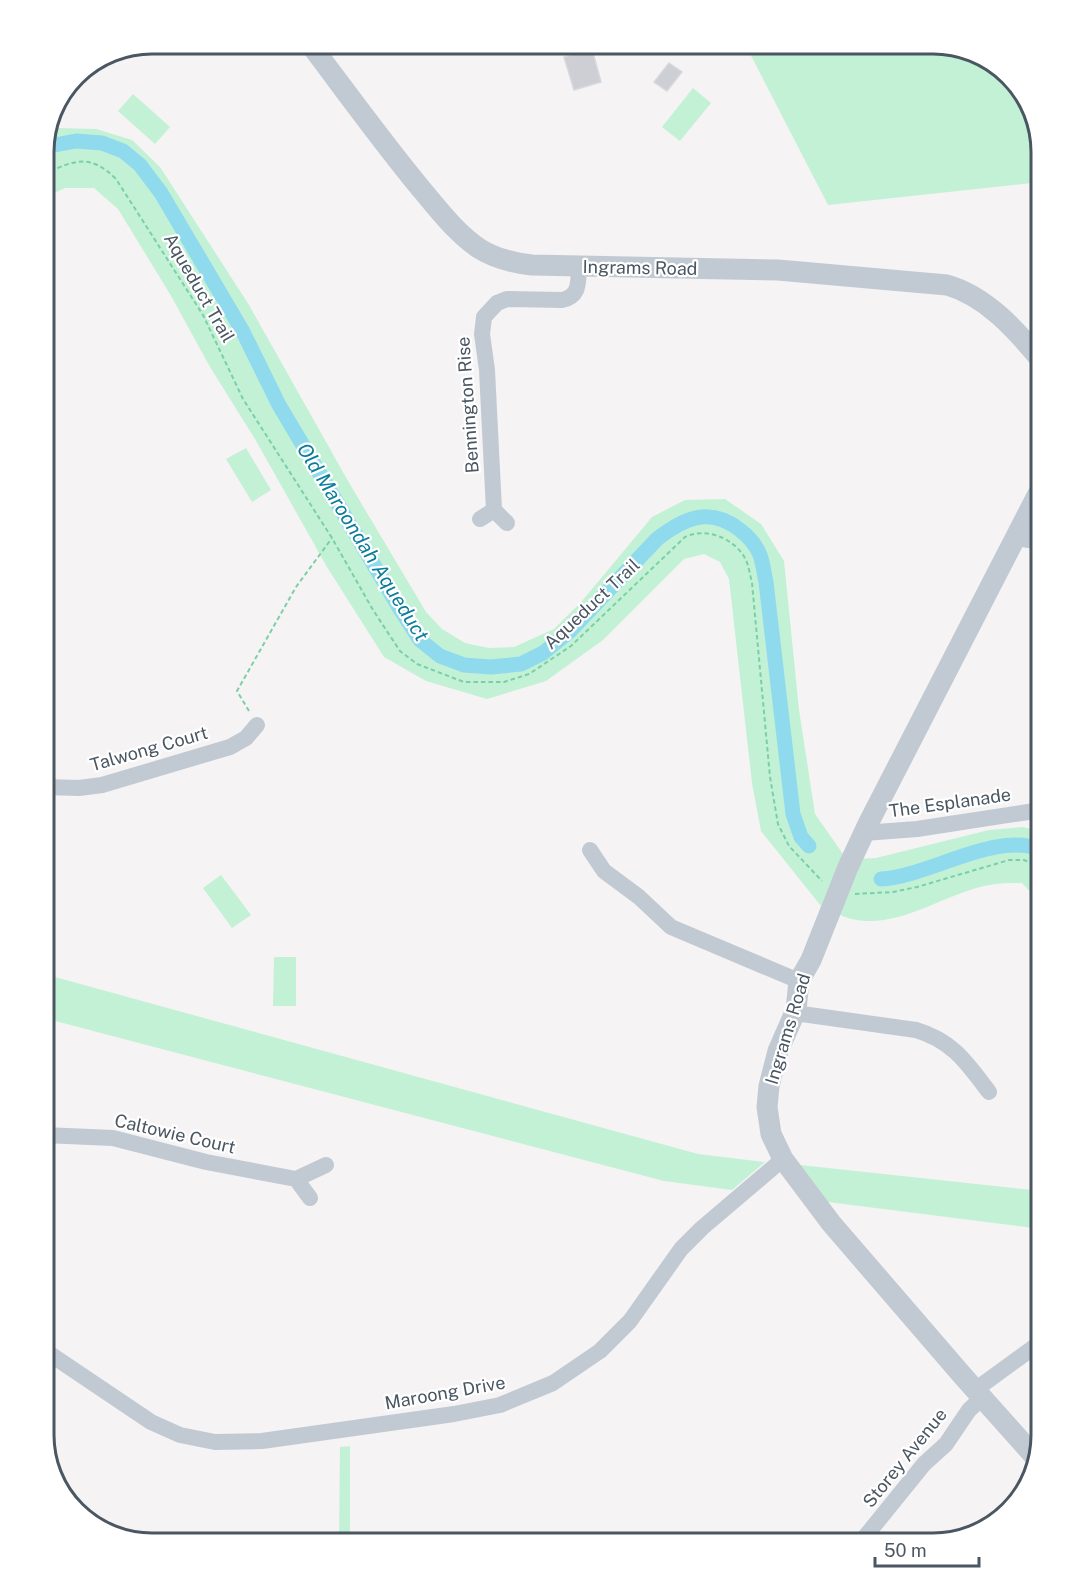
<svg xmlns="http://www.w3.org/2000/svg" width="1085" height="1587" viewBox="0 0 1085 1587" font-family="'Public Sans',sans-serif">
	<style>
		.green { fill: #c3f1d5 }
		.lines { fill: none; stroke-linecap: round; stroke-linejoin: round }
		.canal { stroke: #90daee; stroke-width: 15 }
		.building { fill: #cdcfd5; stroke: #d7d9de; stroke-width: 1.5 }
		.path { stroke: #7ad0a6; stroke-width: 2; stroke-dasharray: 4.5 3; stroke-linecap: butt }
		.minor { stroke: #c1cad2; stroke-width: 16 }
		.tertiary { stroke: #c1cad2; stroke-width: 21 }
		.labels { text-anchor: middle; stroke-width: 4.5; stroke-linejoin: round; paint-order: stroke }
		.street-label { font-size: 18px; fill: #4a5661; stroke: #fff }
		.water-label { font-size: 20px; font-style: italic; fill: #0c7c9b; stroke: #fff }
		.rim { fill: none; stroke: #4a5661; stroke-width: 3 }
	</style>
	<rect width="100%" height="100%" fill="#f5f3f3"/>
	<path class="green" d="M745,44H940L988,58L1027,98L1041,152V182L828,205Z
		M693,88L711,103L680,141L662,127Z
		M133,94L170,127L155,144L118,111Z
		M58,128L96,129L132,140L160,167L249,305L348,481L426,612L442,629L465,643L489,648L514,647L554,629L582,601L652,517L685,500L725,499L761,524L784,561L799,710L815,814L843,854L821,906L761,831L752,783L729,579L720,562L704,554L684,559L603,640L546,681L487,699L426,681L384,657L327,567L255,439L210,367L170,294L118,209L94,188H65L44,198V145L50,131Z
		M246,448L271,490L252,502L226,459Z
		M1023,827L1041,832V909L1040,902L1022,883C1011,883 999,883 989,885C940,894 889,938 838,914L858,859L876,858L989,830Z
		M221,875L251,915L232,928L203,888Z
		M274,957H296V1006H273Z
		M44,974L698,1154L765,1162L732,1190L664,1181L44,1018Z
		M800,1165L1041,1191V1229L828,1202Z
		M350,1446V1543H339L340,1447Z"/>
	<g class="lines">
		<path class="canal" d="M44,147L76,141L102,143L123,151L140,165L161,193L242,330L279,405L400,609L420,640L440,656L464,665L491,667L521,664L543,653L569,632L657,539C684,518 710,506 740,530C748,536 756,545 760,555C763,563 764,573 766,582L793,814L801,837L809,846
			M881,879C928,877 997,830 1041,850"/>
	</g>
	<path class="building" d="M592,49L601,82L574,90L564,57Z
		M669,63L682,72L667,91L654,82Z"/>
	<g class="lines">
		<path class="path" d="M44,175C74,159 91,154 116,179L203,315L243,399L332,538L373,610L400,651L417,664L464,682H504L529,674L571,646L685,537C706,527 735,538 746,560C749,567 750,575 752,583L770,777L778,824L789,846L822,881
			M249,711L237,691L296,587L332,538
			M855,894L893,892L917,887L1009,860H1024L1041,867"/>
		<path class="minor" d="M494,510L487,370L482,334L484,317L497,303L507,299L562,300C580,296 578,283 579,267
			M480,519L494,510L507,523
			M1016,538L1041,542
			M44,787L79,788L102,785L230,747L246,738L257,725
			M864,833L917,829L1041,810
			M590,850L604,871L639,897L671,927L799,981
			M795,1013L916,1030C953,1041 967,1063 989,1092
			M44,1135L113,1138L206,1162L296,1179
			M310,1198L296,1179L326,1165
			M44,1350L151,1422L180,1435L215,1442L262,1441L454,1414L500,1405L553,1383L600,1351L630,1321L681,1249L702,1228L783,1159
			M975,1390L1041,1342
			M860,1543L924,1464L946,1444L969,1410L982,1398"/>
		<path class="tertiary" d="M310,44C347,93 383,143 422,190C439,210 457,234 480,249C496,259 514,263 532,265L778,270L947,285C986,296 1016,330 1041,360
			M1036,1458L962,1375L831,1223L783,1159L771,1134L767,1107L769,1086L778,1051L796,1010L799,981L811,960L848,867L869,822L1041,488"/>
	</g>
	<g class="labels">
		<g class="street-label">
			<text transform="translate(640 268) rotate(1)" y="6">Ingrams Road</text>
			<text transform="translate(199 288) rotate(60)" y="6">Aqueduct Trail</text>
			<text transform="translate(468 405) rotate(-94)" y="6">Bennington Rise</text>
			<text transform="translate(592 604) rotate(-43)" y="6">Aqueduct Trail</text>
			<text transform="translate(149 749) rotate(-16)" y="6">Talwong Court</text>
			<text transform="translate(950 803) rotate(-8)" y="6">The Esplanade</text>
			<text transform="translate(788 1029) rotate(-73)" y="6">Ingrams Road</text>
			<text transform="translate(175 1134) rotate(13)" y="6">Caltowie Court</text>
			<text transform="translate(445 1393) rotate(-10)" y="6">Maroong Drive</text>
			<text transform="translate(905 1458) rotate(-51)" y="6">Storey Avenue</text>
		</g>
		<g class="water-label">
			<text transform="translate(363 542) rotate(58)" y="7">Old Maroondah Aqueduct</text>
		</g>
	</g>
	<path d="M0 0H1085V1587H0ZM152 54H933A98 98 0 0 1 1031 152V1435A98 98 0 0 1 933 1533H152A98 98 0 0 1 54 1435V152A98 98 0 0 1 152 54Z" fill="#fff" fill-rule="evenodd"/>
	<path class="rim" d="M152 54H933A98 98 0 0 1 1031 152V1435A98 98 0 0 1 933 1533H152A98 98 0 0 1 54 1435V152A98 98 0 0 1 152 54Z"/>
	<path d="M875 1557v9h104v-9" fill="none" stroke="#4a5661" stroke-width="3"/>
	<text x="884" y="1557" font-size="18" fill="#4a5661" stroke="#ffffff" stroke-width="4.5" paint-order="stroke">50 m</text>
</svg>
